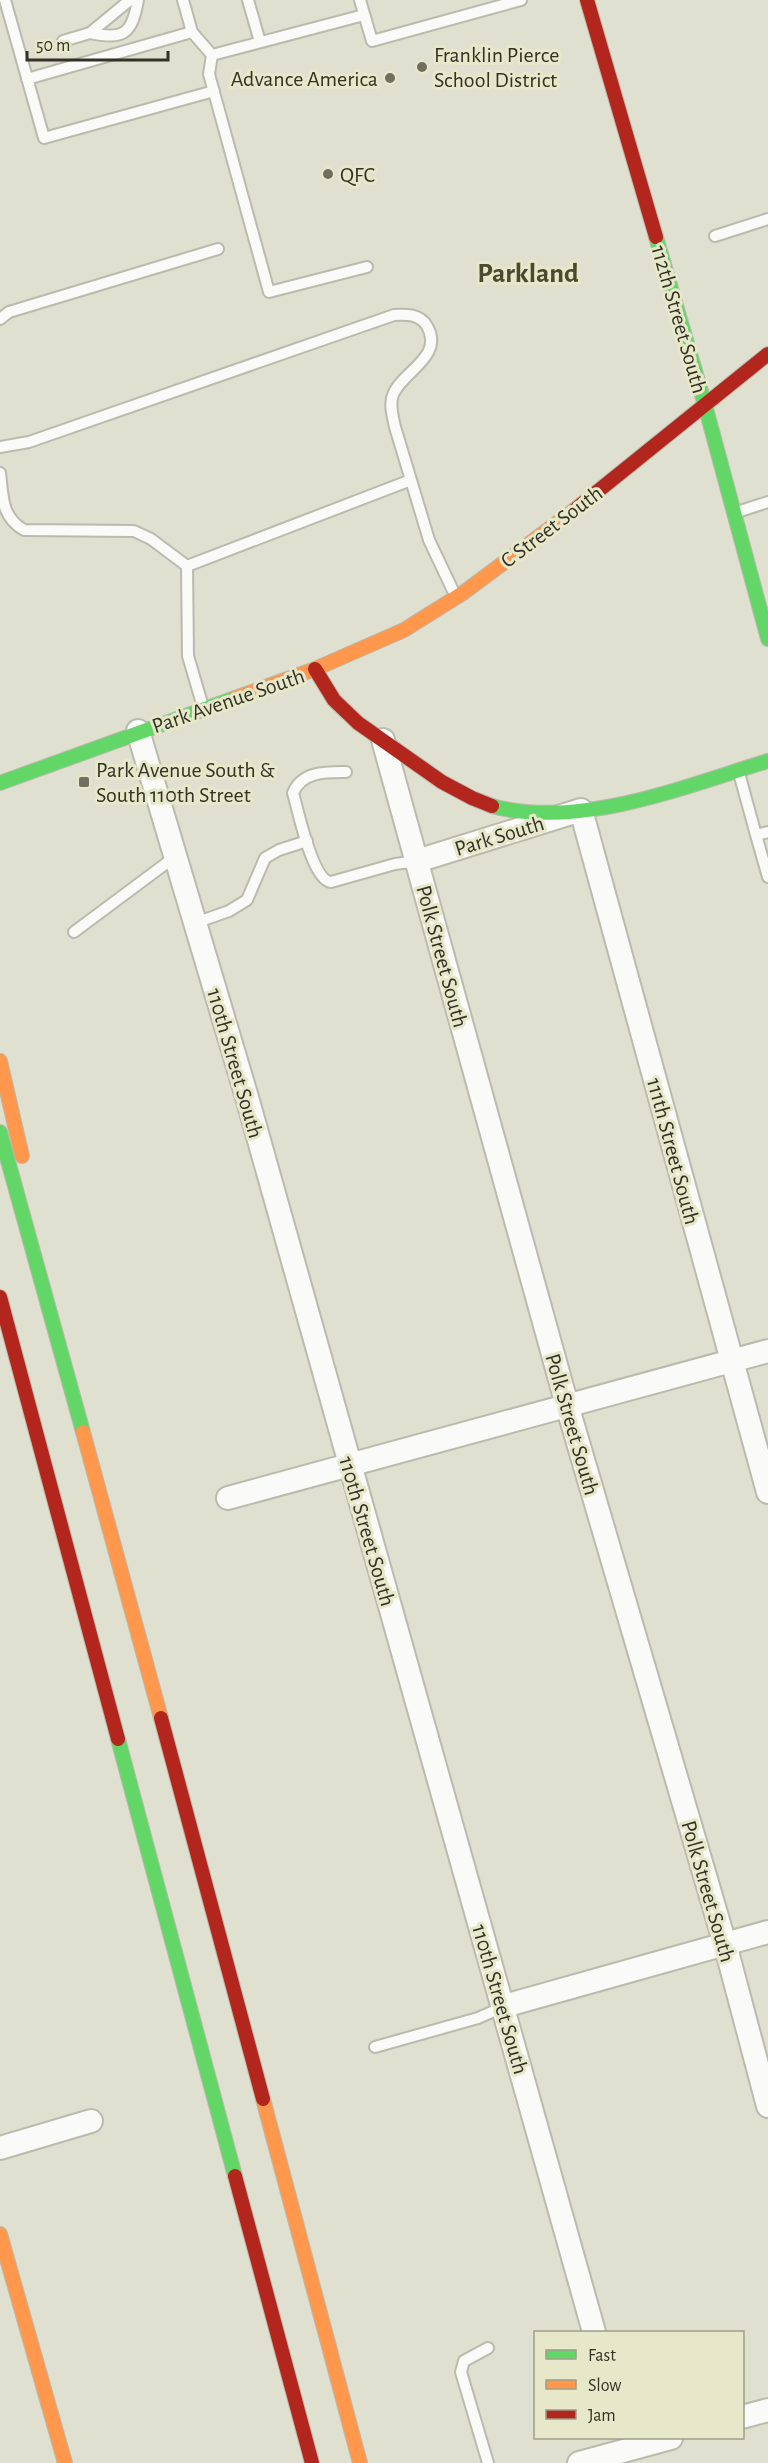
<svg xmlns="http://www.w3.org/2000/svg" width="768" height="2463" viewBox="0 0 768 2463" font-family="'Alegreya Sans',sans-serif">
	<style>
		.lines { fill: none; stroke-linecap: round; stroke-linejoin: round }
		.lane-casing { stroke: #babaad; stroke-width: 14 }
		.street-casing { stroke: #babaad; stroke-width: 26 }
		.fast-casing { stroke: #babaad; stroke-width: 16 }
		.slow-casing { stroke: #babaad; stroke-width: 16 }
		.jam-casing { stroke: #babaad; stroke-width: 16 }
		.lane { stroke: #fafaf8; stroke-width: 10 }
		.street { stroke: #fafaf8; stroke-width: 22 }
		.fast { stroke: #63d668; stroke-width: 14 }
		.slow { stroke: #ff974d; stroke-width: 14 }
		.jam { stroke: #b3261e; stroke-width: 14 }
		.poi-dot { fill: #6f6f62; stroke: #e7e7c9; stroke-width: 2 }
		.labels { text-anchor: middle; stroke-width: 6; stroke-linejoin: round; paint-order: stroke }
		.poi-label { font-size: 22px; fill: #323226; stroke: #e7e7c9; text-anchor: start }
		.street-label { font-size: 22px; fill: #323226; stroke: #e7e7c9 }
		.district-label { font-size: 28px; font-weight: bold; fill: #4a4a31; stroke: #e7e7c9 }
	</style>
	<rect width="100%" height="100%" fill="#e0e0d0"/>
	<g class="lines">
		<defs>
			<path id="lane" d="M5,0L44,138L214,91
				M183,0L192,32L212,55
				M248,0L260,42
				M360,0L372,41L521,0
				M90,33C124,40 132,34 138,0
				M63,41L90,33L130,0
				M212,55L209,74L269,292L367,267
				M212,55L364,15
				M27,79L192,32
				M715,236L768,219
				M0,319L9,312L218,249
				M0,447L29,442L394,315C406,314 420,314 427,326C445,357 401,372 393,395C389,404 393,418 395,427L429,540L455,595
				M0,473C3,496 1,517 24,530L134,531L151,539L187,566L411,480
				M737,512L768,502
				M187,566L188,656L203,707
				M346,772C326,772 302,771 293,793C298,810 312,880 331,882L395,864L417,861
				M739,773L756,835
				M768,832L756,835L768,877
				M195,923L229,911L247,900L265,858L279,850L307,841
				M74,932L176,856
				M375,2047L478,2018L503,2007
				M488,2463L461,2372L464,2361L488,2348"/>
			<path id="street" d="M138,731L246,1094L594,2332
				M383,740L567,1405L725,1944L768,2106
				M417,861L581,810L768,1492
				M228,1498L768,1351
				M504,2006L768,1932
				M0,2148L91,2121
				M742,2417L768,2410
				M579,2463L671,2438"/>
			<path id="fast" d="M656,237L705,405L768,639
				M0,783L235,698
				M492,806C580,830 685,786 768,761
				M0,1132L83,1432
				M118,1739L235,2176"/>
			<path id="slow" d="M235,698L315,669L404,630L463,593L577,508
				M0,1061L22,1156
				M83,1432L161,1718
				M263,2099L360,2463
				M0,2234L65,2463"/>
			<path id="jam" d="M587,0L656,237
				M577,508L768,354
				M315,669L334,700L358,723L442,782L472,798L492,806
				M0,1297L118,1739
				M161,1718L263,2099
				M235,2176L312,2463"/>
		</defs>
		<use href="#lane" class="lane-casing"/>
		<use href="#street" class="street-casing"/>
		<use href="#fast" class="fast-casing"/>
		<use href="#slow" class="slow-casing"/>
		<use href="#jam" class="jam-casing"/>
		<use href="#lane" class="lane"/>
		<use href="#street" class="street"/>
		<use href="#fast" class="fast"/>
		<use href="#slow" class="slow"/>
		<use href="#jam" class="jam"/>
	</g>
	<g class="poi-dot">
		<circle cx="422" cy="67" r="6"/>
		<circle cx="390" cy="78" r="6"/>
		<circle cx="328" cy="174" r="6"/>
		<rect x="78" y="776" width="12" height="12" rx="3"/>
	</g>
	<g class="labels">
		<g class="poi-label">
			<text x="434" y="62">Franklin Pierce<tspan x="434" dy="25">School District</tspan></text>
			<text x="378" y="86" text-anchor="end">Advance America</text>
			<text x="340" y="182">QFC</text>
			<text x="96" y="777">Park Avenue South &amp;<tspan x="96" dy="25">South 110th Street</tspan></text>
		</g>
		<g class="street-label">
			<text transform="translate(680 319) rotate(74)" y="8">112th Street South</text>
			<text transform="translate(551 526) rotate(-37)" y="8">C Street South</text>
			<text transform="translate(228 700) rotate(-19)" y="8">Park Avenue South</text>
			<text transform="translate(499 835) rotate(-17)" y="8">Park South</text>
			<text transform="translate(443 956) rotate(75)" y="8">Polk Street South</text>
			<text transform="translate(236 1063) rotate(74)" y="8">110th Street South</text>
			<text transform="translate(674 1151) rotate(75)" y="8">111th Street South</text>
			<text transform="translate(573 1424) rotate(74)" y="8">Polk Street South</text>
			<text transform="translate(368 1531) rotate(74)" y="8">110th Street South</text>
			<text transform="translate(709 1891) rotate(74)" y="8">Polk Street South</text>
			<text transform="translate(501 1999) rotate(74)" y="8">110th Street South</text>
		</g>
		<g class="district-label">
			<text x="528" y="282">Parkland</text>
		</g>
	</g>
	<rect x="534" y="2331" width="210" height="108" fill="#e7e7c9" stroke="#9f9f88" stroke-width="1.5"/>
	<rect x="546" y="2350" width="30" height="9" fill="#63d668" stroke="#9f9f88" stroke-width="1.5"/>
	<text x="588" y="2361" font-size="18" fill="#323226">Fast</text>
	<rect x="546" y="2380" width="30" height="9" fill="#ff974d" stroke="#9f9f88" stroke-width="1.5"/>
	<text x="588" y="2391" font-size="18" fill="#323226">Slow</text>
	<rect x="546" y="2410" width="30" height="9" fill="#b3261e" stroke="#9f9f88" stroke-width="1.5"/>
	<text x="588" y="2421" font-size="18" fill="#323226">Jam</text>
	<path d="M27 51v9h141v-9" fill="none" stroke="#323226" stroke-width="3"/>
	<text x="36" y="51" font-size="18" fill="#323226" stroke="#e7e7c9" stroke-width="4.5" paint-order="stroke">50 m</text>
</svg>
